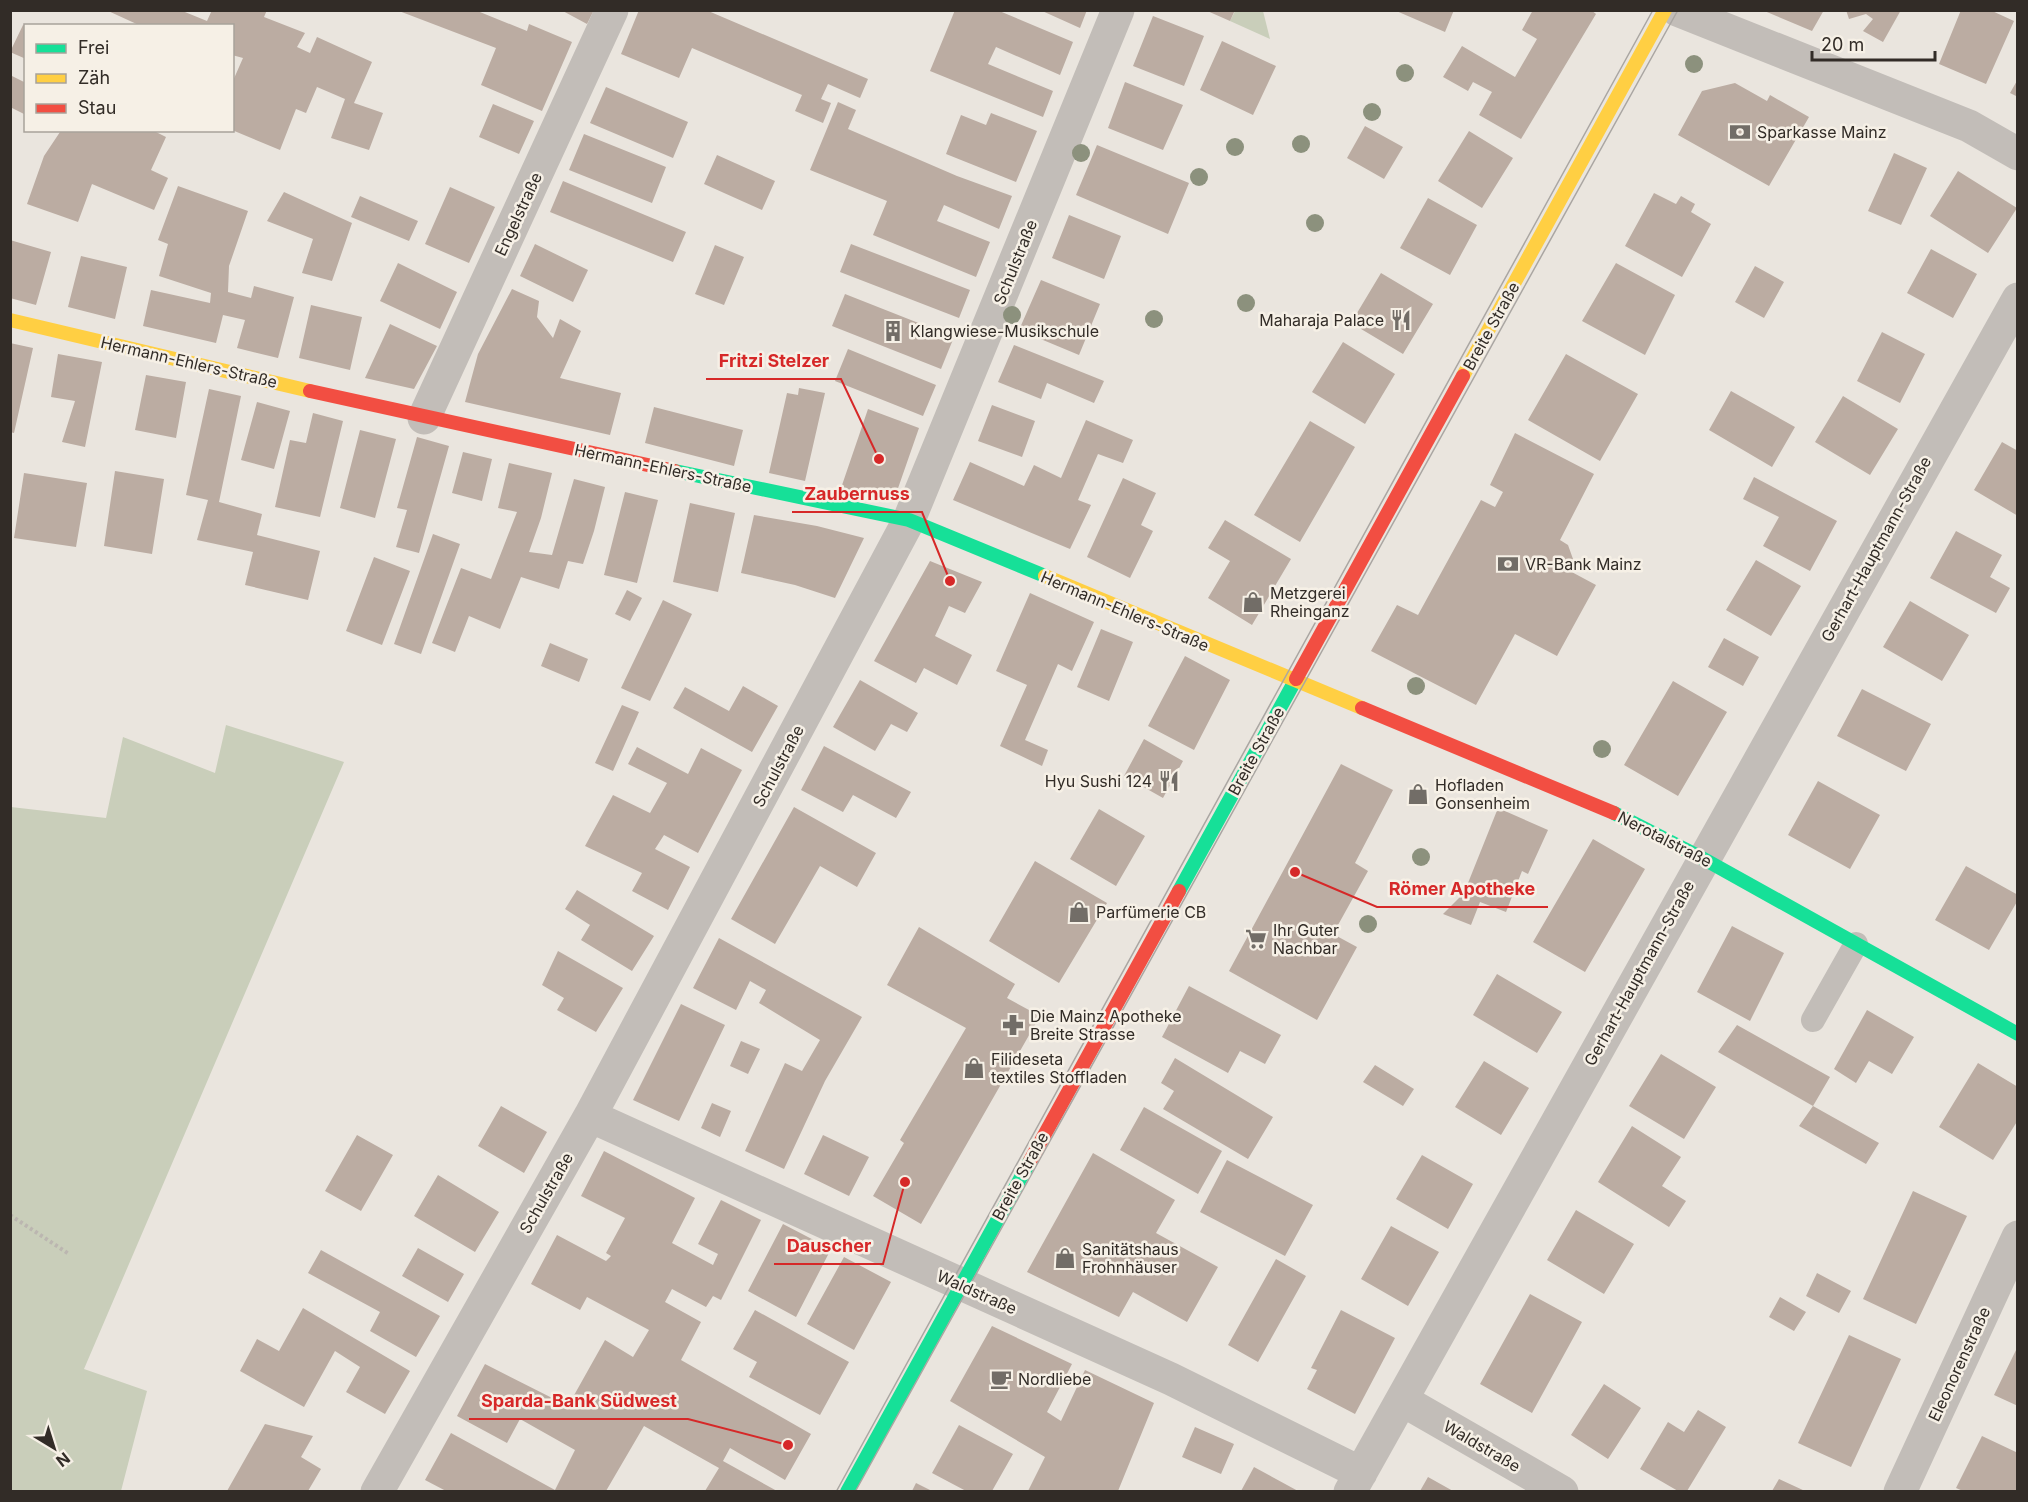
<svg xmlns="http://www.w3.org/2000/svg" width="2028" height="1502" viewBox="0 0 2028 1502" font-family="Inter,sans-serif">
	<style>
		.green { fill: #c9ceba }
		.building { fill: #bbaca2 }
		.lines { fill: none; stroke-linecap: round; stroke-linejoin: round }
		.path { stroke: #bbb6b0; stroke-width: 4; stroke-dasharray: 3 3; stroke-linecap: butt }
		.lane { stroke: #c2bdb8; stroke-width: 24 }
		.street { stroke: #c2bdb8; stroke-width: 33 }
		.fast { stroke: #16e098; stroke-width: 14 }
		.slow { stroke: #ffcf43; stroke-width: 14 }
		.jam { stroke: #f24e42; stroke-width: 14 }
		.tram { stroke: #aaa6a2; stroke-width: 1.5 }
		.tree { fill: #8c917d }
		.labels { text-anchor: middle; stroke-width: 5; stroke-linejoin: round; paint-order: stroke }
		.poi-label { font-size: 16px; fill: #322c27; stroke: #f6f0e6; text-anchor: start }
		.street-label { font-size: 16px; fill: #322c27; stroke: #f6f0e6 }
		.leader { fill: none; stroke: #d62828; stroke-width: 2 }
		.callout-dot { fill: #d62828; stroke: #f6f0e6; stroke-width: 2 }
		.callout-label { font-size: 18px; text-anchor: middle; font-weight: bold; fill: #d62828; stroke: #f6f0e6; stroke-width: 5; stroke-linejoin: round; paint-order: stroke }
	</style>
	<rect width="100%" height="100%" fill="#eae5de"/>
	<path class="green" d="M1235,11H1263L1270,39L1230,21Z
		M226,725L344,762L84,1369L147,1391L121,1491H11V807L106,818L123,737L215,773Z"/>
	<path class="building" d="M106,10H180L207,21L212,10H267L264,17L305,33L297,47L310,53L317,37L372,62L354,103L383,113L369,150L331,138L345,99L317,87L306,113L296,109L280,150L232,130V83L243,58L232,55V26H141Z
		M475,10L527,31L529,24L572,42L542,111L481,85L496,48L399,11Z
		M561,10H594L587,24Z
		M639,10H706L868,79L860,98L828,84L821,99L831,103L823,123L795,111L802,95L692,48L679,78L621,54Z
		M955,10H997L1073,42L1060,75L996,47L988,64L1053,91L1043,117L930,71Z
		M1040,10H1087L1080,28Z
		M1205,10H1235L1230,21Z
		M1394,10H1454L1445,32Z
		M1533,10H1591L1596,14L1521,139L1479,115L1492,92L1473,82L1468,91L1443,77L1462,46L1515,77L1537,39L1522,30Z
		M1762,10H1824L1812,31Z
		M1846,10H1901L1883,42L1863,31L1873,19L1866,14L1849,19Z
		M1961,10H1990L2014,21L1986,84L1939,64Z
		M1153,16L1204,36L1184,86L1133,66Z
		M23,25L26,26V59L10,52Z
		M1222,41L1276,66L1253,115L1200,90Z
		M10,75L26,83V115L10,107Z
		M2018,79V97L2010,93Z
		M1125,82L1183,105L1163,150L1108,128Z
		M1735,83L1767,101L1770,95L1809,117L1769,186L1678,135L1702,91Z
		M606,87L688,122L673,158L590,123Z
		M838,102L856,110L848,129L957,176L1012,196L999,229L944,205L937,221L990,242L976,277L873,235L887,201L810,170Z
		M493,104L534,121L519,154L479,137Z
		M991,113L1037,131L1016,182L946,154L961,115L986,125Z
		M1365,126L1403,147L1384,179L1347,158Z
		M57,130H152L166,137L151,170L168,178L154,210L92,184L78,222L27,204L44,156L60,132Z
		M1469,131L1513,158L1482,208L1438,181Z
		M584,134L666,167L652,203L569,170Z
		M1097,145L1189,183L1168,234L1076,195Z
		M1894,153L1927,168L1901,225L1868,211Z
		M717,155L775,181L762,210L704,184Z
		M1958,171L2017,208L1988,253L1930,216Z
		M563,181L686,232L673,262L550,212Z
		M178,186L248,211L229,266L228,292L251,298L254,286L294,297L278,358L237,348L245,320L223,315L216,343L143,326L151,290L210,303L211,293L159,276L168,244L158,240Z
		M450,187L495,207L469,263L425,244Z
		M284,192L352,223L332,281L302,273L313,239L267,221Z
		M1654,193L1676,204L1681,196L1695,204L1691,212L1711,224L1682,277L1625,246Z
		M360,196L418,221L409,241L351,217Z
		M1428,198L1477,225L1450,275L1400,248Z
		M1069,215L1121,236L1104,279L1052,258Z
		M10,240L51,252L36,305L10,298Z
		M535,244L588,270L573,302L520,276Z
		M851,244L970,290L959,318L840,272Z
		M715,245L744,257L724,305L695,294Z
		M1931,249L1977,274L1953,318L1907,293Z
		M81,256L127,267L115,319L68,307Z
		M398,263L457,292L440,329L380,301Z
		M1616,263L1675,295L1645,355L1582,321Z
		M1755,266L1784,282L1764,318L1735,302Z
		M1381,273L1433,304L1403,354L1351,323Z
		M1041,280L1100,304L1079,355L1019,330Z
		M512,289L539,301L537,317L553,338L560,319L581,331L560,378L621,393L610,435L465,402L478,354Z
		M845,294L954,337L941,369L832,326Z
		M311,305L362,317L350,370L299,358Z
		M390,324L437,346L414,389L365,378Z
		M1882,332L1925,354L1900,403L1857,381Z
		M1343,342L1395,374L1365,424L1312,392Z
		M10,343L33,348L14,433L10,432Z
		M1014,345L1104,381L1094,403L1047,383L1041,399L998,382Z
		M848,349L936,385L923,416L835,381Z
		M58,354L102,362L85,447L62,442L75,401L51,397Z
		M1566,354L1638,394L1600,461L1528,420Z
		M146,375L186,382L176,438L135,430Z
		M799,388L825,393L805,481L769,473L787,393L798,395Z
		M209,389L241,396L219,502L262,514L257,535L320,551L308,600L245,585L253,552L197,540L208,500L186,495Z
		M1731,391L1795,427L1772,467L1709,430Z
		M1843,396L1898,429L1870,475L1815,442Z
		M257,402L290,411L274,469L241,460Z
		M992,405L1035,421L1022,457L978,441Z
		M654,407L743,430L734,466L645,443Z
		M868,409L919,428L896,494L882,501L840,491Z
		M313,413L343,421L320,517L275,507L290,440L306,443Z
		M1086,420L1133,440L1123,463L1098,454L1078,500L1091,505L1070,549L953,500L970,462L1024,486L1034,465L1061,478Z
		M1310,421L1355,447L1300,542L1254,515Z
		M360,430L396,439L375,518L340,508Z
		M1515,433L1594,474L1560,540L1568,545L1573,559L1568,570L1596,585L1557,656L1515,634L1476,705L1371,651L1397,605L1418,615L1481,500L1495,507L1503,492L1490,485Z
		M417,437L449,446L419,553L396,547L407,510L397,508Z
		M2002,442L2018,451V516L1974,490Z
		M463,452L492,459L482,501L452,493Z
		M509,463L552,473L541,518L529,552L552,555L574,479L605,487L594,531L583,564L568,561L559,589L521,577L500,629L469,616L455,652L432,643L461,568L491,579L517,512L498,508Z
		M115,471L164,479L152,554L104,546Z
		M24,473L87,483L76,547L14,538Z
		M1754,477L1837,521L1810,571L1763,546L1779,517L1743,499Z
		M1123,478L1156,493L1141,525L1153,531L1130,578L1087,557Z
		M625,492L658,500L637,583L604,575Z
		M690,503L735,513L718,592L673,582Z
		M754,515L817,526L864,538L835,598L795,585L741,573Z
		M1225,520L1291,559L1252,625L1208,598L1230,561L1208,548Z
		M1956,531L2002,555L1990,577L2010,588L1996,613L1930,578Z
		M433,534L460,544L421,654L394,644Z
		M374,557L410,571L382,645L346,631Z
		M1756,560L1801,586L1771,636L1726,610Z
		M930,561L982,582L965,613L949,606L935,636L972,655L957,685L924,668L916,683L874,661Z
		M627,590L642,598L630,621L615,614Z
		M1030,593L1094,622L1072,671L1058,664L1025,740L1048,750L1042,766L1000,746L1027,685L996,671Z
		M663,600L692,614L650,701L621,688Z
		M1910,601L1969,635L1942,681L1883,647Z
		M1101,629L1133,642L1109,701L1077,687Z
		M1724,638L1759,657L1743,686L1708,667Z
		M550,643L588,659L579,682L541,666Z
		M1185,656L1230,680L1194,750L1148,726Z
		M860,680L918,713L907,732L891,724L875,751L833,727Z
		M1673,681L1727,712L1678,796L1624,765Z
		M743,686L778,706L752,752L673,708L685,687L729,711Z
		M1862,689L1931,724L1906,771L1837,736Z
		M622,705L639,712L613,771L595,763Z
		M1144,739L1183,761L1163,798L1124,776Z
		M824,746L911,792L896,818L853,795L843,812L801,790Z
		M637,747L688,774L701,748L742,770L698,853L664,835L655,849L690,867L668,910L632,891L642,873L585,846L613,795L650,813L667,783L628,764Z
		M1341,764L1393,790L1355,863L1368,871L1333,934L1357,947L1317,1020L1229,971Z
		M1818,781L1880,815L1850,869L1788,835Z
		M794,807L876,853L857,887L820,866L775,944L731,919Z
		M1498,808L1548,830L1528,874L1522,871L1506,912L1480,902L1471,925L1443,914L1464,893Z
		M1099,809L1145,836L1116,886L1070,859Z
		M1593,839L1645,869L1585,972L1533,942Z
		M1035,861L1107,903L1059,983L989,941Z
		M1966,866L2018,895V900L1989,950L1935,920Z
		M577,890L654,936L632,971L581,940L590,925L565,909Z
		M1732,926L1784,953L1750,1021L1697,992Z
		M919,927L1015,984L1007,998L1040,1016L921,1224L873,1196L904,1143L900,1140L966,1028L887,985Z
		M719,938L862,1017L825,1081L784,1169L745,1151L785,1063L802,1071L820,1040L759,1003L766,990L750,981L736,1010L693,988Z
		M558,951L623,988L596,1032L557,1010L564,998L542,985Z
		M1497,974L1562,1012L1537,1053L1473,1015Z
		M1189,986L1281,1035L1265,1064L1240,1051L1228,1073L1162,1037Z
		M681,1004L725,1025L679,1121L633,1100Z
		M1867,1010L1914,1037L1892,1074L1869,1061L1856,1083L1834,1069Z
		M1737,1025L1830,1077L1813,1106L1879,1143L1866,1164L1799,1126L1813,1106L1718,1052Z
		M741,1041L760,1049L748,1074L730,1066Z
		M1661,1054L1716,1087L1684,1139L1629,1106Z
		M1175,1058L1273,1117L1248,1159L1163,1109L1174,1091L1161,1083Z
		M1484,1061L1529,1088L1501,1135L1455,1107Z
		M1978,1063L2018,1087V1120L1993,1160L1939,1127Z
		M1375,1065L1414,1089L1403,1106L1363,1082Z
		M712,1103L731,1111L720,1137L701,1128Z
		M501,1106L547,1132L524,1173L478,1146Z
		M1144,1107L1222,1151L1198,1194L1120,1150Z
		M1632,1126L1681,1157L1662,1186L1686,1201L1669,1227L1598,1182Z
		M357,1135L393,1155L361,1211L325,1191Z
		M823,1135L869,1157L849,1196L804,1174Z
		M604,1151L695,1198L672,1243L713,1265L718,1254L698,1244L721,1200L761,1220L721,1300L713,1296L706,1307L672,1289L665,1302L701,1322L681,1360L811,1434L785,1480L730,1448L723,1461L777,1491H705L719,1468L644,1426L606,1491H446L425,1480L451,1433L555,1490L575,1450L520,1419L507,1443L457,1416L485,1364L568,1406L605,1340L633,1357L649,1330L587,1297L580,1310L531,1284L557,1235L606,1261L611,1256L606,1253L625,1218L581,1196Z
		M1093,1153L1175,1200L1156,1233L1218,1267L1187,1322L1133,1292L1119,1317L1027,1272Z
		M1422,1155L1473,1184L1448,1229L1396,1199Z
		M1227,1160L1313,1205L1285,1256L1200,1212Z
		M438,1175L499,1212L475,1252L414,1216Z
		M1913,1191L1967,1216L1916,1324L1863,1299Z
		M1576,1210L1634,1244L1604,1294L1547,1260Z
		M783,1224L831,1249L796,1317L748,1291Z
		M1391,1226L1439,1252L1408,1306L1361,1279Z
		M418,1248L464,1274L448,1302L402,1276Z
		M321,1250L440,1316L416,1357L370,1331L380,1312L308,1273Z
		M844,1257L891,1282L854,1350L807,1324Z
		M1276,1259L1306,1276L1258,1362L1228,1345Z
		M1817,1273L1851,1291L1839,1313L1806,1296Z
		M1530,1294L1582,1322L1532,1413L1480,1384Z
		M1780,1297L1806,1312L1794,1331L1769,1317Z
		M303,1308L410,1371L385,1414L346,1392L360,1367L335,1351L304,1407L240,1371L257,1339L279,1351Z
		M755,1310L849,1362L820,1415L749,1377L757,1362L733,1349Z
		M1341,1310L1395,1338L1355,1414L1307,1389L1317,1370L1311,1368Z
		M992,1326L1072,1364L1047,1412L1061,1421L1085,1370L1154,1403L1118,1491H1028L1045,1457L950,1401Z
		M1849,1335L1901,1359L1851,1467L1798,1443Z
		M2018,1346V1406L1994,1395Z
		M1604,1384L1641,1408L1608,1459L1571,1435Z
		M1698,1410L1726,1427L1687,1491H1678L1640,1469L1668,1422L1684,1432Z
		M265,1424L313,1436L301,1457L321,1469L308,1491H227Z
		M959,1425L1013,1454L992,1491H966L932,1473Z
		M1195,1427L1234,1444L1221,1474L1182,1457Z
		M1982,1436L2018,1453V1491H1963L1956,1488Z
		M1254,1467L1298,1491H1241Z
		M1428,1477L1453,1491H1420Z
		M1779,1479L1805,1491H1772Z
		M916,1483L932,1491H912Z"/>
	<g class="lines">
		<path class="path" d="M10,1215L69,1254"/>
		<path class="lane" d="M1813,1020L1856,944"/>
		<path class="street" d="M1677,10L1969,126L2018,154
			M424,418L612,10
			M590,1116L1171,1379L1361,1473
			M1402,1400L1562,1492
			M377,1492L590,1116L909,520L1118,10
			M1350,1492L2018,299
			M1900,1492L2018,1237"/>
		<path class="fast" d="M675,471L909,520L1045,576
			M1614,813L1702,858L2018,1034
			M1179,891L1296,679
			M847,1492L1030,1161"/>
		<path class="slow" d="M10,320L310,391
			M1463,376L1665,10
			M1045,576L1362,708"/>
		<path class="jam" d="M310,391L675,471
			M1296,679L1463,376
			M1362,708L1614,813
			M1030,1161L1179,891"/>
		<path class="tram" d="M836,1492L1653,10
			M855,1492L1678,10"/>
	</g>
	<g class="tree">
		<circle cx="1694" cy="64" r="9"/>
		<circle cx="1405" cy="73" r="9"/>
		<circle cx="1372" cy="112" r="9"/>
		<circle cx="1301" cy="144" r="9"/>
		<circle cx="1235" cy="147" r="9"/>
		<circle cx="1081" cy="153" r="9"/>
		<circle cx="1199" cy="177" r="9"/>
		<circle cx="1315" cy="223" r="9"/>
		<circle cx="1246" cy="303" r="9"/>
		<circle cx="1012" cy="315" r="9"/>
		<circle cx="1154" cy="319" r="9"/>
		<circle cx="1416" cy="686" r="9"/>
		<circle cx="1602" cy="749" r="9"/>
		<circle cx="1421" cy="857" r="9"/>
		<circle cx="1368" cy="924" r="9"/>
	</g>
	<defs>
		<symbol id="bank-bare" viewBox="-9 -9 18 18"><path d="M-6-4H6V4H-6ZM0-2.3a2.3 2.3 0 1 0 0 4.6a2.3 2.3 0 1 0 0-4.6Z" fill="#726d67" stroke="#f6f0e6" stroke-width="2.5" paint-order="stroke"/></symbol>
		<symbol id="restaurant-bare" viewBox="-9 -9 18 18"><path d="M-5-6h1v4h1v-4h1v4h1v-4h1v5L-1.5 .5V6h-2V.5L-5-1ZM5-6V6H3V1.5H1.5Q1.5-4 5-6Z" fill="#726d67" stroke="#f6f0e6" stroke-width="2.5" paint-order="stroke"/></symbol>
		<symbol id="building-bare" viewBox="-9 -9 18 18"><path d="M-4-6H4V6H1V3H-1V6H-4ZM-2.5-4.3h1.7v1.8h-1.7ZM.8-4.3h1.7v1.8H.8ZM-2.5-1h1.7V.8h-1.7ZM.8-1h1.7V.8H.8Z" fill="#726d67" stroke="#f6f0e6" stroke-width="2.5" paint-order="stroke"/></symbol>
		<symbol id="shop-bare" viewBox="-9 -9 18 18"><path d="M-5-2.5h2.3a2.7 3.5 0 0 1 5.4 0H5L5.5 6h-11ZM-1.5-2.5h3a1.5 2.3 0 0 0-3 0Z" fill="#726d67" stroke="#f6f0e6" stroke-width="2.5" paint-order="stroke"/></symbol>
		<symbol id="supermarket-bare" viewBox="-9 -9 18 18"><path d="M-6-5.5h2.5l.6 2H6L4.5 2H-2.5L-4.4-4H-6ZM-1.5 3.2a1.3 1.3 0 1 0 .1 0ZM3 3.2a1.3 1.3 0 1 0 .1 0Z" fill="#726d67" stroke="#f6f0e6" stroke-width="2.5" paint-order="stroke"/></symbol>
		<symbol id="pharmacy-bare" viewBox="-9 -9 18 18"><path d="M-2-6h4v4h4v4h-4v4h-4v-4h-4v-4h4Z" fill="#726d67" stroke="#f6f0e6" stroke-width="2.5" paint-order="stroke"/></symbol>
		<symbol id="cafe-bare" viewBox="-9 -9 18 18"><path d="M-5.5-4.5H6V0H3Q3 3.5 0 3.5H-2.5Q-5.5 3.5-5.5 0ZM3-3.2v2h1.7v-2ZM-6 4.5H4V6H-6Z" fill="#726d67" stroke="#f6f0e6" stroke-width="2.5" paint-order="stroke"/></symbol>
	</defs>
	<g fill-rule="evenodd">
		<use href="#bank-bare" x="1725" y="117" width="30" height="30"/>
		<use href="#restaurant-bare" x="1386" y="305" width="30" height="30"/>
		<use href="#building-bare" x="878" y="316" width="30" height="30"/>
		<use href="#bank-bare" x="1493" y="549" width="30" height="30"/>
		<use href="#shop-bare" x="1238" y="587" width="30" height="30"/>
		<use href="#restaurant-bare" x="1154" y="766" width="30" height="30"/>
		<use href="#shop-bare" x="1403" y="779" width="30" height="30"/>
		<use href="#shop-bare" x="1064" y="897" width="30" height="30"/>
		<use href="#supermarket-bare" x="1241" y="924" width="30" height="30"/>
		<use href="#pharmacy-bare" x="998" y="1010" width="30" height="30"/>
		<use href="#shop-bare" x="959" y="1053" width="30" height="30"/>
		<use href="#shop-bare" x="1050" y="1243" width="30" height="30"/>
		<use href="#cafe-bare" x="986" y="1364" width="30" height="30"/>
	</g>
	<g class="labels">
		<g class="poi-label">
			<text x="1757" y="138">Sparkasse Mainz</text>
			<text x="1384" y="326" text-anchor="end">Maharaja Palace</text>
			<text x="910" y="337">Klangwiese-Musikschule</text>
			<text x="1525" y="570">VR-Bank Mainz</text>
			<text x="1270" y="599">Metzgerei<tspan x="1270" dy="18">Rheinganz</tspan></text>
			<text x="1152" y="787" text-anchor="end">Hyu Sushi 124</text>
			<text x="1435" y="791">Hofladen<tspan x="1435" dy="18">Gonsenheim</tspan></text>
			<text x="1096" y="918">Parfümerie CB</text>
			<text x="1273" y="936">Ihr Guter<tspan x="1273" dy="18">Nachbar</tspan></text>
			<text x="1030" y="1022">Die Mainz Apotheke<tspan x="1030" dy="18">Breite Strasse</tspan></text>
			<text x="991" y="1065">Filideseta<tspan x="991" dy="18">textiles Stoffladen</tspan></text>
			<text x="1082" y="1255">Sanitätshaus<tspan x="1082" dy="18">Frohnhäuser</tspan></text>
			<text x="1018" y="1385">Nordliebe</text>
		</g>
		<g class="street-label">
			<text transform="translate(518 214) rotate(-65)" y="6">Engelstraße</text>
			<text transform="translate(1015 262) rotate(-68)" y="6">Schulstraße</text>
			<text transform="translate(1491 326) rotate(-61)" y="6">Breite Straße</text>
			<text transform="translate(189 362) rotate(13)" y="6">Hermann-Ehlers-Straße</text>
			<text transform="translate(663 468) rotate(12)" y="6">Hermann-Ehlers-Straße</text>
			<text transform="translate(1876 549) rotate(-61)" y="6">Gerhart-Hauptmann-Straße</text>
			<text transform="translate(1125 611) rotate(23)" y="6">Hermann-Ehlers-Straße</text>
			<text transform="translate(1256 751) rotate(-61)" y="6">Breite Straße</text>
			<text transform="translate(778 766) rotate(-62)" y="6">Schulstraße</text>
			<text transform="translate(1665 839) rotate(27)" y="6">Nerotalstraße</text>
			<text transform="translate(1639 973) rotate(-61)" y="6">Gerhart-Hauptmann-Straße</text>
			<text transform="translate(1020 1176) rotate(-61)" y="6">Breite Straße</text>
			<text transform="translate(546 1193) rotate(-60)" y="6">Schulstraße</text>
			<text transform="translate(977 1292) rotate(24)" y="6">Waldstraße</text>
			<text transform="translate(1959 1364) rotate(-65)" y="6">Eleonorenstraße</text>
			<text transform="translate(1482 1446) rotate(30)" y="6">Waldstraße</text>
		</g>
	</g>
	<path class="leader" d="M879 459L841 379H706M950 581L922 512H792M1295 872L1377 907H1548M905 1182L883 1264H774M788 1445L688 1419H469"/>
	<g class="callout-dot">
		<circle cx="879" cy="459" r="6"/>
		<circle cx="950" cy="581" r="6"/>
		<circle cx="1295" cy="872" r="6"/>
		<circle cx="905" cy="1182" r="6"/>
		<circle cx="788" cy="1445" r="6"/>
	</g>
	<g class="callout-label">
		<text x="774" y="367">Fritzi Stelzer</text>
		<text x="857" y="500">Zaubernuss</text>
		<text x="1462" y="895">Römer Apotheke</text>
		<text x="829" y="1252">Dauscher</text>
		<text x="579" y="1407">Sparda-Bank Südwest</text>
	</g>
	<rect width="2028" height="1502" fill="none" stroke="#322c27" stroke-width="24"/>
	<rect x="24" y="24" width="210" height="108" fill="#f6f0e6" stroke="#a8a29a" stroke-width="1.5"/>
	<rect x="36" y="44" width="30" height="9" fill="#16e098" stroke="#a8a29a" stroke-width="1.5"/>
	<text x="78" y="54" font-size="18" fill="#322c27">Frei</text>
	<rect x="36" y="74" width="30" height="9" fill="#ffcf43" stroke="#a8a29a" stroke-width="1.5"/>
	<text x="78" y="84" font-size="18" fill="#322c27">Zäh</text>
	<rect x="36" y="104" width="30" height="9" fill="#f24e42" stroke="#a8a29a" stroke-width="1.5"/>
	<text x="78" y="114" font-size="18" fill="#322c27">Stau</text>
	<g transform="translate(54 1448) rotate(142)" stroke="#f6f0e6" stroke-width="4.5" paint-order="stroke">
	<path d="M0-4.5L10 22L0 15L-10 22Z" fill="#322c27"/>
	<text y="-9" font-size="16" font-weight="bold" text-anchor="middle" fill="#322c27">N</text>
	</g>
	<path d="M1812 51v9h123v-9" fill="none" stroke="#322c27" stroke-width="3"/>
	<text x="1821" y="51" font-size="18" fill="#322c27" stroke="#f6f0e6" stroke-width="4.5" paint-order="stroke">20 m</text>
</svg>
